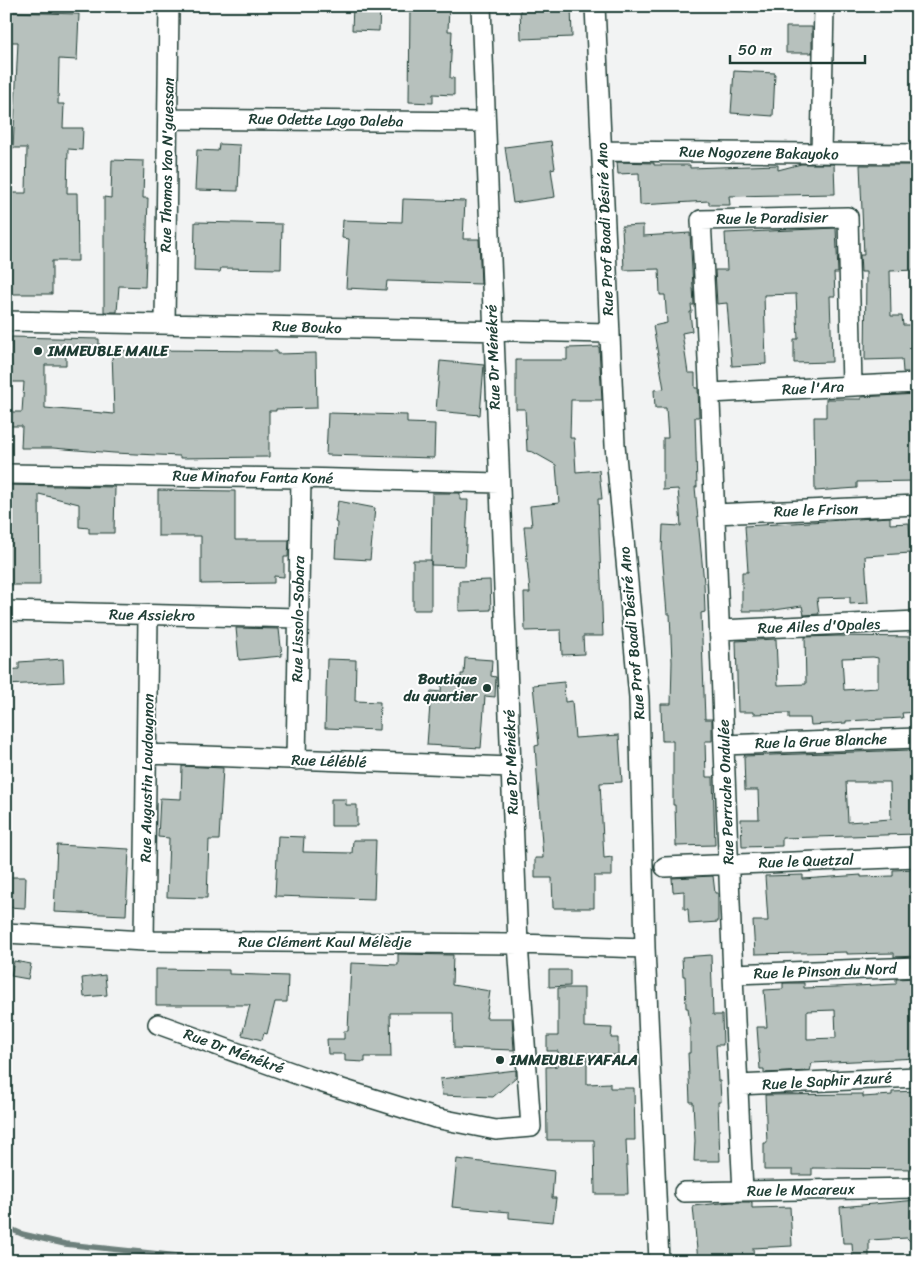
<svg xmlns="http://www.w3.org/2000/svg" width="923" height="1267" viewBox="0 0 923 1267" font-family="Sriracha,sans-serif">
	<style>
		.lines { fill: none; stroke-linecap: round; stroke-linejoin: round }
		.stream { stroke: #6d807b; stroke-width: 5.5 }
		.building { fill: #b7c1bd; stroke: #1f3d34; fill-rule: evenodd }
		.minor-casing { stroke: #1f3d34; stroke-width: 22 }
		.minor { stroke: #fff; stroke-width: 19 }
		.poi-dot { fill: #1f3d34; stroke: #fff; stroke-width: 2 }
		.labels { text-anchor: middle; stroke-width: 4; stroke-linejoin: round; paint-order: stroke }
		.street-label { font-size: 15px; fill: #1f3d34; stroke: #fff }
		.poi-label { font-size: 15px; font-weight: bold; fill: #1f3d34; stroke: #fff; text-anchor: start }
	</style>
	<rect width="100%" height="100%" fill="#f2f3f3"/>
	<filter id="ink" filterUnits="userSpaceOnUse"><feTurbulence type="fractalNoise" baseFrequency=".02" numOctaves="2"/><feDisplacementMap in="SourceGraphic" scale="10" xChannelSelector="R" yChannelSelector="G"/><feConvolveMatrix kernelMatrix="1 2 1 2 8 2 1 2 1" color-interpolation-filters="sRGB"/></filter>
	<g filter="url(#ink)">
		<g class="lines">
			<path class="stream" d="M6,1227L22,1234L65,1244L225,1261"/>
		</g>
		<path class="building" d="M353,6H380L379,31L352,30Z
			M410,6H449L448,31H452L450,78H454V95L433,94V103L409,102Z
			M520,6H571L572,37L521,39Z
			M10,12L79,14L77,60L59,59L58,104H64L63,128H83L82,150L68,149L67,193H77L78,261H52V294H6L8,193H26L27,148H13L18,42H9Z
			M786,27H812V53H786Z
			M734,71L775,73L773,116L731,113Z
			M551,141L555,168L551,169L555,197L513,203L505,147Z
			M219,144L240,145L238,191L195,190L197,150L218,151Z
			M112,160L144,161L143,198H148L145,287L119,286L117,312H104V197L111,198Z
			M617,162L654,163V165H690V168L778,165V170L801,164H834L835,194L729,196L730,205H709V201L640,205L639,173L618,174Z
			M860,165H917V186H914L917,270L890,271L891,316H902L903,325H912V330H917V372H903L902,359L865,360L866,272H861L860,255H864Z
			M403,199L465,201L463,239H479L481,284L387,281L386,290L346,288L349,239L342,238L343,220L402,222Z
			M195,222L282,224L281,269L221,268L220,272L194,271Z
			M643,225V236L690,233L694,305H691L692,312H690L692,331L682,333L688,373H695V388H698L699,417H695L697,487H695L704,583L705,612L701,613L705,719H712V741H705L706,777H713L715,845L676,846L675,805H673V741H662L661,704H671L672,662L670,614H667L662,551L663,525L681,526L678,489L663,490V438H668L666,408H655L654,390L664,389L653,326L667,323L665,295H660L659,269L624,270L622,226Z
			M836,228L838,273H834L835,296H830L832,362L794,363V339H798L796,294L764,295L766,364L732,366L727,303L717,304L715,270H727L725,233Z
			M11,337L99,339V350L66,352V365H45V408L114,414L112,351L151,350L277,351V354L316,353L317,408L276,409V411H269V457L180,458V456L114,453L53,448H21L22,426H6V412H22L24,382H10Z
			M599,347L602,400H571L570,438H574L576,472L599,470L602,499H598L603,636H583L584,654L562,655L561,630L525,631L524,593H530L524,526H532L530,506L559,503L556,465L533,452L527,451L525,409H516V360H567V348Z
			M440,361L484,365L480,415L436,411Z
			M917,394V481L857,482V488L815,491L814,417H826V399H861V397Z
			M328,413L407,415V423L435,424L434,458L326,455Z
			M6,485L115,487L114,533H89V528L79,527V504L39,494L40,585H6Z
			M158,490L235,491V540H289L288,557H284V577L274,576V583L201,584V536H158Z
			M432,493H460V500H468L465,566L431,565Z
			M338,501L375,508L370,560L335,558L337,523L335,522Z
			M890,517V524L909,523L911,553L865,556L868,603L850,604V597L817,598L819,614L804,615L802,606L768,611H742V572H748L745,526Z
			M413,560H431V610H413Z
			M490,580L491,610L459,611V581Z
			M236,628L279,629L282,656L239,660Z
			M838,636L917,637V712L902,713L903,718L846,721V723L811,725L810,718H789V713L753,714V712H738L736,641L776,639L778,685L806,684L805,637ZM873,657L878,658V688L844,690L842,658Z
			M465,658L492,660L491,676L496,677L495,697L485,696L481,748L427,745L431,691L441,692L442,677L461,678V674H464Z
			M63,659L64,682L6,685V670L19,669V662Z
			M327,659L356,660L355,701L380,702L379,730L325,728Z
			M564,682L565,702L572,701L575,738L619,735L622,782L600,783L604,858L612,857V876H594V908H553L552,878H535V858H543L535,746L539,745L533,685Z
			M910,750L912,819H917V834L782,838V846L742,847L741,819H759L758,790H745L744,756ZM846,782H890L891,819L848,822Z
			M182,766L223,768L219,840H209L207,898L167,897L169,838L158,837L160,798L181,799Z
			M331,799H346V805H357V826H331Z
			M278,836L304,837L303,852L352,853L353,840H376L374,899L275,896Z
			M57,845L129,849L126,915L54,912Z
			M916,869L917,956L894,957V953L847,954V952L755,954L753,921H768L765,876L803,875V879L861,875V877L893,876V870Z
			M713,876L715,893H718V922L689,924L688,909H684V891L673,892L672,878Z
			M9,877H26L25,908L7,907Z
			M398,954L453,955L452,985L490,991L486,1018H512L514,1050L454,1048L453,1013H390L391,1057H365V1062L345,1061V1054H328L327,1039H344V1031H348L351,963L398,965Z
			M711,955L713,1015H722L723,1045H716L718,1081H720L721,1102H718L720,1161H694L695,1141L693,1102H690L688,1053H690V1024L688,1008H686L685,976H683L682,957Z
			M14,961L31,964L28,979L11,976Z
			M156,969L229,970V974L288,976L287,1002H275L267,1034L264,1033L262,1040L242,1035L250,1005H156Z
			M549,970H570V986L549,987Z
			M105,975L107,995L84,997L82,978Z
			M917,978V1058L812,1063L810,1071L764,1073V1069H760L757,1027H767L764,990L783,989V983H804V988L835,987L896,984V979ZM835,1010L836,1038L807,1039V1011Z
			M558,988H584V1027L612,1028L611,1038H618V1055L587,1056V1084L610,1083V1088H634L635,1140H626L628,1194H595L594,1140H547L546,1067L558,1066V1051H547V1036H558Z
			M516,1070V1077L493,1097L442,1095L440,1079Z
			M917,1091V1169L812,1168V1175H793V1170H764V1143H767L765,1095L863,1094V1097L892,1095V1092Z
			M457,1159L554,1171L552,1198H556L553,1222L509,1218V1212L452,1207Z
			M917,1200V1248L907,1238L869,1240V1261H853L852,1243H843L840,1207Z
			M731,1202H752V1208L790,1207L792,1246L753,1248L754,1261H698L693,1206Z"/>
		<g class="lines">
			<defs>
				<path id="minor" d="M595,6L615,445L639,697L645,948L659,1261
					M168,119L485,122
					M602,151L917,154
					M821,153L824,6
					M6,321L609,333
					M165,323L169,6
					M710,393L917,383
					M6,474L301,478L499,483
					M715,514L917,505
					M6,611L298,618
					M720,630L917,621
					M724,745L917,738
					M147,754L512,767
					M296,760L301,478
					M665,867L917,857
					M6,933L144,941L518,944L645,948
					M144,941L148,616
					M734,974L917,967
					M158,1024L307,1078L435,1118L496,1130L531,1127L518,944L481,6
					M738,1085L917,1077
					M743,1191C726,867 719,543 701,220L848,217L852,386
					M684,1192L917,1188"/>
			</defs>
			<use href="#minor" class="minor-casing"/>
			<use href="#minor" class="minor"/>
		</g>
	</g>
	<g class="poi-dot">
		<circle cx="38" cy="351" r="5"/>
		<circle cx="487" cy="688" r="5"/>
		<circle cx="500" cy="1060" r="5"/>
	</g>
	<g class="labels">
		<g class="street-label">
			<text transform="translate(326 120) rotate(1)" y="5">Rue Odette Lago Daleba</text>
			<text transform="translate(759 153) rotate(1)" y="5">Rue Nogozene Bakayoko</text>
			<text transform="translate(167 165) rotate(-89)" y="5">Rue Thomas Yao N'guessan</text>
			<text transform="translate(772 218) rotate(-1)" y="5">Rue le Paradisier</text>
			<text transform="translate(605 229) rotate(-92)" y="5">Rue Prof Boadi Désiré Ano</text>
			<text transform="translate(307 327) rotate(2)" y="5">Rue Bouko</text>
			<text transform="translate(493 357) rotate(-92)" y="5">Rue Dr Ménékré</text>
			<text transform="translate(813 388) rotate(-3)" y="5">Rue l'Ara</text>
			<text transform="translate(253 477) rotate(1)" y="5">Rue Minafou Fanta Koné</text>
			<text transform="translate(816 510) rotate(-2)" y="5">Rue le Frison</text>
			<text transform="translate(152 615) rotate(1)" y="5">Rue Assiekro</text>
			<text transform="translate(298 619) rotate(-89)" y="5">Rue Lissolo-Sobara</text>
			<text transform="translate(819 626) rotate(-2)" y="5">Rue Ailes d'Opales</text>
			<text transform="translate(632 633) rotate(-95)" y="5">Rue Prof Boadi Désiré Ano</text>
			<text transform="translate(821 741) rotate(-2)" y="5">Rue la Grue Blanche</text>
			<text transform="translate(329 761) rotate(2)" y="5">Rue Léléblé</text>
			<text transform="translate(511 762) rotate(-92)" y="5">Rue Dr Ménékré</text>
			<text transform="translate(147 778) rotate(-89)" y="5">Rue Augustin Loudougnon</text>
			<text transform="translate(726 792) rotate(-92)" y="5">Rue Perruche Ondulée</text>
			<text transform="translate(806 861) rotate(-2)" y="5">Rue le Quetzal</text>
			<text x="325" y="947">Rue Clément Kaul Mélèdje</text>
			<text transform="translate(825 971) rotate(-2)" y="5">Rue le Pinson du Nord</text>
			<text transform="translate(234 1051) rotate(20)" y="5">Rue Dr Ménékré</text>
			<text transform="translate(827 1081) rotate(-3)" y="5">Rue le Saphir Azuré</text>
			<text transform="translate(801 1190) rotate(-1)" y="5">Rue le Macareux</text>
		</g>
		<g class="poi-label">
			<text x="48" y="356">IMMEUBLE MAILE</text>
			<text x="477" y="684" text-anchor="end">Boutique<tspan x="477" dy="17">du quartier</tspan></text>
			<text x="510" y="1065">IMMEUBLE YAFALA</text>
		</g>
	</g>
	<rect width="923" height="1267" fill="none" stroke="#fff" stroke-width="25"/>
	<rect x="12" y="12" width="898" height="1242" fill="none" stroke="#1f3d34" stroke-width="2" filter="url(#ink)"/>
	<path d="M730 55v8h135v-8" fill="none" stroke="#1f3d34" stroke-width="2.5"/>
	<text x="738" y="55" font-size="15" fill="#1f3d34" stroke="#ffffff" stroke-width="4" paint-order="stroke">50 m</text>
</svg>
